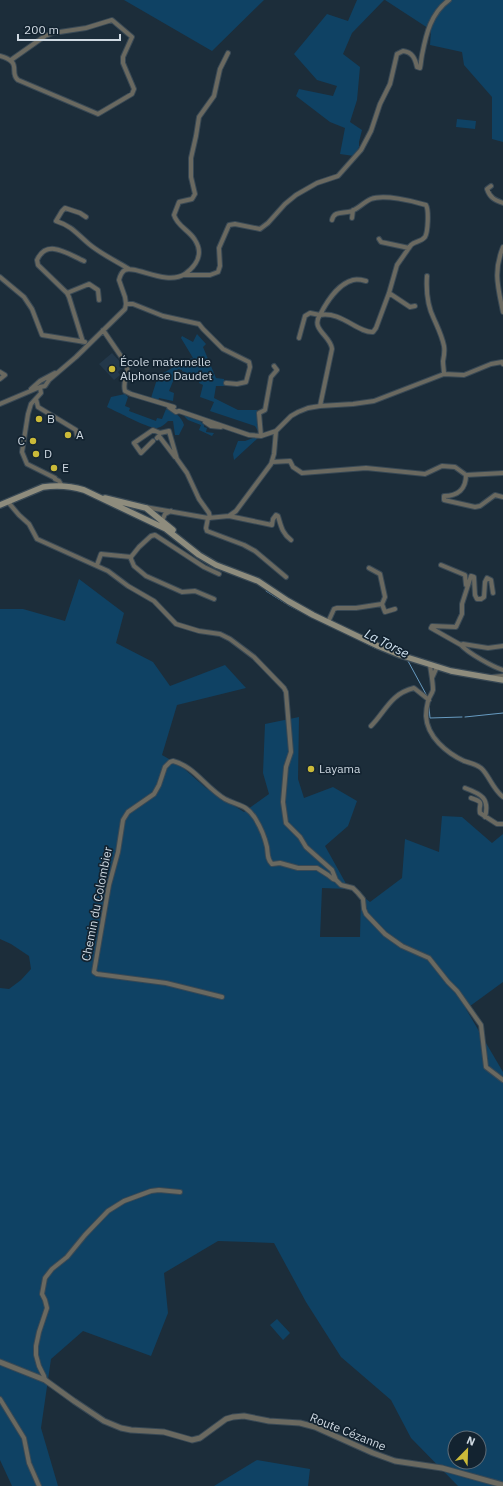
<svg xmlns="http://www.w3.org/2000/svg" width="503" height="1486" viewBox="0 0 503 1486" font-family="'IBM Plex Sans',sans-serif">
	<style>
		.built { fill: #23384a }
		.green { fill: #0f4264; fill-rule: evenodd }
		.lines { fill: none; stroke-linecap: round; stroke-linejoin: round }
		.stream { stroke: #679bc1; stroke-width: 1 }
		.minor-casing { stroke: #394955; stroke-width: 6 }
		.tertiary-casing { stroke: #394955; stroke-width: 7 }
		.secondary-casing { stroke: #394955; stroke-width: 8 }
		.minor { stroke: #6a6960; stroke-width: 4 }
		.tertiary { stroke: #6a6960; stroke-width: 5 }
		.secondary { stroke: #8e8c7d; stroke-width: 5.5 }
		.poi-dot { fill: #cbba39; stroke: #132330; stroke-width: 1.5 }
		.labels { text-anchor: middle; stroke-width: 3.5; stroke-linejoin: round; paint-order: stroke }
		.poi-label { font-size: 12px; fill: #cfd9e2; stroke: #132330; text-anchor: start }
		.street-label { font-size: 12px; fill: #cfd9e2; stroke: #132330 }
		.water-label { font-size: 13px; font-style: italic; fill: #d2e4f2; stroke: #132330 }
	</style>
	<rect width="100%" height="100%" fill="#1c2d3a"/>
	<path class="built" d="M112,353L124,366L118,372L120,375L114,380L99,364Z"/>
	<path class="green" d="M124,0H264L212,51Z
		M357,0H384L352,33L343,54L360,67L357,100L350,122L362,130L359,142V147L354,156L340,154L345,128L330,122L296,96L299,89L333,96L337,86L317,80L294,54L327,14L348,21Z
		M385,0H503V142L492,139V97L464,65L462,52L430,45L431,30Z
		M457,119L476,121L475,129L456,127Z
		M197,334L206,344L203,347L216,378L224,379V386H216L214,398L238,410H257L259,433L255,426L210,411L214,402L200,397L203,385L199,383L200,378L182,371V370L178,369L169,391L174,393L173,401L159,398L158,401L151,398L158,376L186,360L193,358L181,338L182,336L193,342Z
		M125,394L128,397L125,406L130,408L129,411L156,421L157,418L162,419L166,409C175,412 181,416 184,425L179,435H175L173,421H168C165,424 162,427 157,428C149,429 116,411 107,407L111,397Z
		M183,415L200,421L204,425V427L207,428L206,432L214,433L212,436L199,430L201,425L188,420Z
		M253,438H258L234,460L233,454L238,441H245Z
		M79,579L124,613L116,643L153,662L170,686L225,665L246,688L177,705L162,755L181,766L206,788L244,812L269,794L263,773L265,724L299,717L298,779L304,798L333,787L357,801L348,826L325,846L349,889L322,888L320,937H360L361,895L370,902L402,878L405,839L439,852L442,816L462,817L492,843L503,834V982L466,1009L503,1072V1486H458L411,1438L391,1400L341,1357L306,1302L274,1243L218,1241L164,1273L168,1313L151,1356L83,1331L51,1359L41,1428L58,1486H12L0,1460V988L9,989L21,980L31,969L29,956L11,944L0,939V609H23L65,621ZM455,1438H479V1462H455Z
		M277,1319L290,1333L283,1340L270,1325Z
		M257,1460L310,1469L308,1486H214Z"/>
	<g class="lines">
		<path class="stream" d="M266,591L285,603
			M288,605L298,610
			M355,638L375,648
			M386,652L396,656
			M408,661L427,696
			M430,700L429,707L430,718L462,717
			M465,717L503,713"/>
		<defs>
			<path id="minor" d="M0,56C4,57 9,59 12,62C17,67 11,75 18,80L98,114L132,94L134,89L123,63V57L132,37L112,20L86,28L53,33L45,36L11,60
				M491,186L487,189C490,198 495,200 503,203
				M86,217L80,213L65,208L62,211L56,221C72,226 77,234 89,244C101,254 116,261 129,269
				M352,218L353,210
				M379,239L381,242L409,248
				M503,247C493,272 498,287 503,312
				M184,275H210L218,272L220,266L219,248L229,225L235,224L260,229L268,223L285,204L296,195L317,183L338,176L361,150L371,131L380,104L390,84L397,54L403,51C412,52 415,58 417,67L420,68C421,64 421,60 422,55C426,34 431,13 449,0
				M427,276C426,291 427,305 434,319C438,328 442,336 444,346C445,352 444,356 443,361C443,365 444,370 444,374
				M0,277L24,297L32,309L42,335L85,342
				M67,293L89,284L98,290L99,300
				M389,293L410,307L415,306
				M126,304H133L163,316L199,324L203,329L223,349L249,362L250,367L246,382L237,384L226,383
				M103,330L127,365C129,375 122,381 125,391L131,394L174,407
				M299,338L305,316L310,313L320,315C326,303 338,284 353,280C357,279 362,280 366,281
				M83,342L69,297L67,293L38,265L37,260C47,238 68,254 84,261
				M0,379L5,375L0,372
				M40,387L41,393L31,404L28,414L22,452L27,464L55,478
				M31,389L40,381L55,373
				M36,399L38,407L76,430L77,436
				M0,404L40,387L45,386L49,380L76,357L125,309L126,304L125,297L119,280C120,276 121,272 125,270C136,265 166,286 185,274C196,266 204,254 195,240C189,230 177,226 174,215L179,202L192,199L195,194L191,177V158L196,136L199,117L214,96L220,69L228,53
				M320,406L332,349C331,336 310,329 320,315C341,311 358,333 373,332L376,328L389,293L397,265L411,245C415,241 421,242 425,237C428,232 429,210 426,205C413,201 384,194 371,199C364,202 359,208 352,211C344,214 334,210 332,220
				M169,407L176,412L179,411L249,435L261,436L276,431
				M205,422L211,426L221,427
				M261,436L259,413L265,410L271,377L277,370L274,366
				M157,438L159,436L175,457
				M153,441L141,453L134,443L153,430L160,433L169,431L177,459L187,473L199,499L209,513L210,518
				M272,462L290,461L293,467L302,473L366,468L425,474L442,466L455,467L466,475C466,489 458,496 444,496V500L475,507L480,506L495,495L503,497
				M466,475L503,473
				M55,479L59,481L62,486
				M8,502L19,515L29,524L37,539L108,571L128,586L154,601L176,624L199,631L220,634L230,639L254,657L284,688L286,692L291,752L286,767L283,802L286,823L300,837L306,847L332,870L336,880L341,885L353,888L358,893L363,899L364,909L366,914L385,934L402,946L429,958L448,982L457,991L481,1025L486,1067L503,1080
				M145,507L208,518L229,516L236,511L271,464L274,454L276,431L291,416L298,412L308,408L320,406L353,404L374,401L444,374L464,375L491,364L502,362L503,364
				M229,516L272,525L273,519L276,515L278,516C281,526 282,533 291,540
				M208,518L206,528L207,531L244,545L255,551L286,577
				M162,521L165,514L171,511
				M97,565L101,554L131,557
				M441,565L465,575L466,585
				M214,599L195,591L182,592L146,576L134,566L131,559V557L139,547L151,536L155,535L204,567L219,574
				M382,604L385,612L395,609
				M329,620L334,609L337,608H356L382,604L385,597L380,574L369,568
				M461,645L431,628L432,626L456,627L462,614V604L471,576L474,577L475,595L477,599H481L484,597L485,582L487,578L491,580L493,593
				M503,646L488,648L463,644L461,645C468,653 493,667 503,670
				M430,665C431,673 433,682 433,690C432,694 429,697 428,701C427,705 426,712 426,716C427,737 447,753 464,761C470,763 476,764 481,768C489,775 492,788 503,797
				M492,677L503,676
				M432,678L437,667
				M371,726C386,711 390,694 414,688L429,700
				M465,788C481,794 490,798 485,817
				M471,798C486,803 478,803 480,813L497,824H503
				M222,997L166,983L97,974L94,972L109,885L118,852L123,820L128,812L154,794L159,785L165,767L170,762L173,761C194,766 206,788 225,799C238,806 246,804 255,818C260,826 265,838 267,847C268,854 267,859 272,864L280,863L298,868H317L328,875L333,879L336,880
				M45,1380L44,1376L39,1366L36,1355V1346L39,1332L47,1308L45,1300L42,1294L45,1278L52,1269L67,1257L85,1235L108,1211L124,1201L151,1191L159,1190L180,1192
				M0,1399L24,1438L29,1463L39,1486"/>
			<path id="tertiary" d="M0,1362L45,1380L74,1401L104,1421L121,1428L131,1430L164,1432L192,1440L200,1438L226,1419L233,1417L244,1416L269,1421L300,1423L315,1427L373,1453L395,1461L442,1468L503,1485"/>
			<path id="secondary" d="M105,498L146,508L173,530
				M0,505L43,487C57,485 71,486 84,490L166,529L199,555L216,565L258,581L288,601L313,615L378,646L400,655L451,671L503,680"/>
		</defs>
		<use href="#minor" class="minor-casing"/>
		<use href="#tertiary" class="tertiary-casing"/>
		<use href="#secondary" class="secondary-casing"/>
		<use href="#minor" class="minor"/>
		<use href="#tertiary" class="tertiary"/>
		<use href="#secondary" class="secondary"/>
	</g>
	<g class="poi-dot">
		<circle cx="112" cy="369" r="4"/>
		<circle cx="39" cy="419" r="4"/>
		<circle cx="68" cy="435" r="4"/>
		<circle cx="33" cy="441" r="4"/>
		<circle cx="36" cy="454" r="4"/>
		<circle cx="54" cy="468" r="4"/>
		<circle cx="311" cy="769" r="4"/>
	</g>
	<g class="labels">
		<g class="poi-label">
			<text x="120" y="366">École maternelle<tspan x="120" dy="14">Alphonse Daudet</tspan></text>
			<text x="47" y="423">B</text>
			<text x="76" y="439">A</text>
			<text x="25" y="445" text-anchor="end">C</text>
			<text x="44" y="458">D</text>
			<text x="62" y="472">E</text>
			<text x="319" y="773">Layama</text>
		</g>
		<g class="street-label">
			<text transform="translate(97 904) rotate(-79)" y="4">Chemin du Colombier</text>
			<text transform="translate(348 1432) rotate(22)" y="4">Route Cézanne</text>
		</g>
		<g class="water-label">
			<text transform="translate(387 643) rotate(27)" y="5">La Torse</text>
		</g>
	</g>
	<g transform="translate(467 1450) rotate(23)"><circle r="19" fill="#132330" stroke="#5e6c77"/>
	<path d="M0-3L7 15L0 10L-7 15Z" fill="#cbba39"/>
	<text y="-6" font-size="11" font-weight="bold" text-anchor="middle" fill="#cfd9e2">N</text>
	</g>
	<path d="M18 34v6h102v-6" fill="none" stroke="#cfd9e2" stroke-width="2"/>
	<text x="24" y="34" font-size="12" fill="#cfd9e2" stroke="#132330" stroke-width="3" paint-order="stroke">200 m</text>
</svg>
